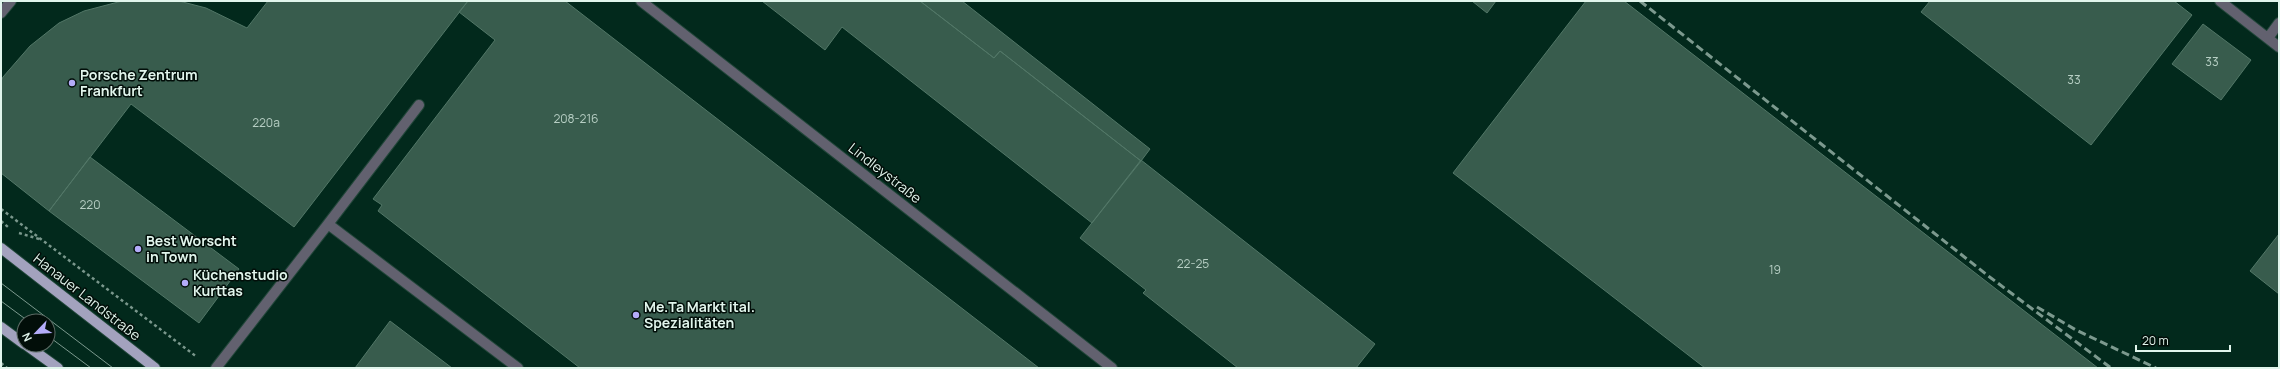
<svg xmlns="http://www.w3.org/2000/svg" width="2280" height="369" viewBox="0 0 2280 369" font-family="Manrope,sans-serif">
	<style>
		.building { fill: #385c4d; stroke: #527767 }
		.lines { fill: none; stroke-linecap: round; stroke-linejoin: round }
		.minor-casing { stroke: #214639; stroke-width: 12 }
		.major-casing { stroke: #214639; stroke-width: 12 }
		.path { stroke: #7a978c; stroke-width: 2.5; stroke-dasharray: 3 3; stroke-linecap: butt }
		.minor { stroke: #62616f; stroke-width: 10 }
		.major { stroke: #a3a2be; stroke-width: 10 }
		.tram { stroke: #7c998e; stroke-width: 1 }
		.rail { stroke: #7c998e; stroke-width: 3; stroke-dasharray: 8 4; stroke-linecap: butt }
		.poi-dot { fill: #b4acf9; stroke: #020e09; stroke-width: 1.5 }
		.labels { text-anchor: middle; stroke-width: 3; stroke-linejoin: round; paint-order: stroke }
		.number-label { font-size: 12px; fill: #b7cfc4 }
		.poi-label { font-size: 14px; font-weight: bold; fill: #e1f5ec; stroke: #020e09; text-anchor: start }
		.street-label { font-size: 14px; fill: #e1f5ec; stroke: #020e09 }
	</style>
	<rect width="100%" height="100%" fill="#02291c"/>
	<path class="building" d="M122,1H179L206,8L247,28L268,1H468L294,227L131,104L49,211L1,173V81L3,77L30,46L59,23L84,11Z
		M468,1H565L1039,368H580L378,211L382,205L373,199L495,40L459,12Z
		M762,1H920L994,58L1000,51L1141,161L1092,223L842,27L825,50Z
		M920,1H962L1150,149L1141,161L1000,51L994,58Z
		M1472,1H1496L1487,13Z
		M1586,1H1624L2098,368H1705L1453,173Z
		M1930,1H2174L2192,15L2091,145L1921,12Z
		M2203,24L2251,60L2221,100L2172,64Z
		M90,157L239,269L199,323L49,211Z
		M1141,160L1375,344L1356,368H1238L1143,293L1146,290L1080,238Z
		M2279,234V294L2250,271Z
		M390,321L452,368H355Z"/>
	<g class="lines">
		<defs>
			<path id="minor" d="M641,1L1112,368
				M2220,1L2279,47
				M1,13L11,1
				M2268,38L2279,23
				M328,224L419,105
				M216,368L328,224L518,368"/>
			<path id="major" d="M1,248L155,368
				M1,327L24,344
				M26,345L58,368"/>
		</defs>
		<use href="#minor" class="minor-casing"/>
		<use href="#major" class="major-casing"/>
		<path class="path" d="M1,209L197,357
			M1,221L8,227
			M19,233L39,239
			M1,363L7,368"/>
		<use href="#minor" class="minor"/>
		<use href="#major" class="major"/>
		<path class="tram" d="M1,283L113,368
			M1,301L28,321
			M48,336L91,368"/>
		<path class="rail" d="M1640,1L1991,278L2111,368
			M2037,307L2076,330L2156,368"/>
	</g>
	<g class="poi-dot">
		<circle cx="72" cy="83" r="4"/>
		<circle cx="138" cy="249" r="4"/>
		<circle cx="185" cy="283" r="4"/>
		<circle cx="636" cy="315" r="4"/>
	</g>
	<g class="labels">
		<g class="number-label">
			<text x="2212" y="66">33</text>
			<text x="2074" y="84">33</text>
			<text x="576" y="123">208-216</text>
			<text x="266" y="127">220a</text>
			<text x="90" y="209">220</text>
			<text x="1193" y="268">22-25</text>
			<text x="1775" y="274">19</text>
		</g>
		<g class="poi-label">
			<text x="80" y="80">Porsche Zentrum<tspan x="80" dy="16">Frankfurt</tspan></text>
			<text x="146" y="246">Best Worscht<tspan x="146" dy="16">in Town</tspan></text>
			<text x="193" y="280">Küchenstudio<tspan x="193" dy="16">Kurttas</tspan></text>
			<text x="644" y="312">Me.Ta Markt ital.<tspan x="644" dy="16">Spezialitäten</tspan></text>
		</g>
		<g class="street-label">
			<text transform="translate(885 173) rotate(38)" y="5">Lindleystraße</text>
			<text transform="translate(87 297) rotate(38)" y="5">Hanauer Landstraße</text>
		</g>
	</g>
	<rect width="2280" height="369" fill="none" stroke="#e1f5ec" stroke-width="4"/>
	<g transform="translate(36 333) rotate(245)"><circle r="19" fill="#020e09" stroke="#5b6a64"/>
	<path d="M0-3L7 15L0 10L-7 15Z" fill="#b4acf9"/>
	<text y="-6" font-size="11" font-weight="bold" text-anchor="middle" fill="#e1f5ec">N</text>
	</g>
	<path d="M2136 345v6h94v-6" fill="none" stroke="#e1f5ec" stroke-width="2"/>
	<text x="2142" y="345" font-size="12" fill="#e1f5ec" stroke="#020e09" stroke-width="3" paint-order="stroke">20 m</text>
</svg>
